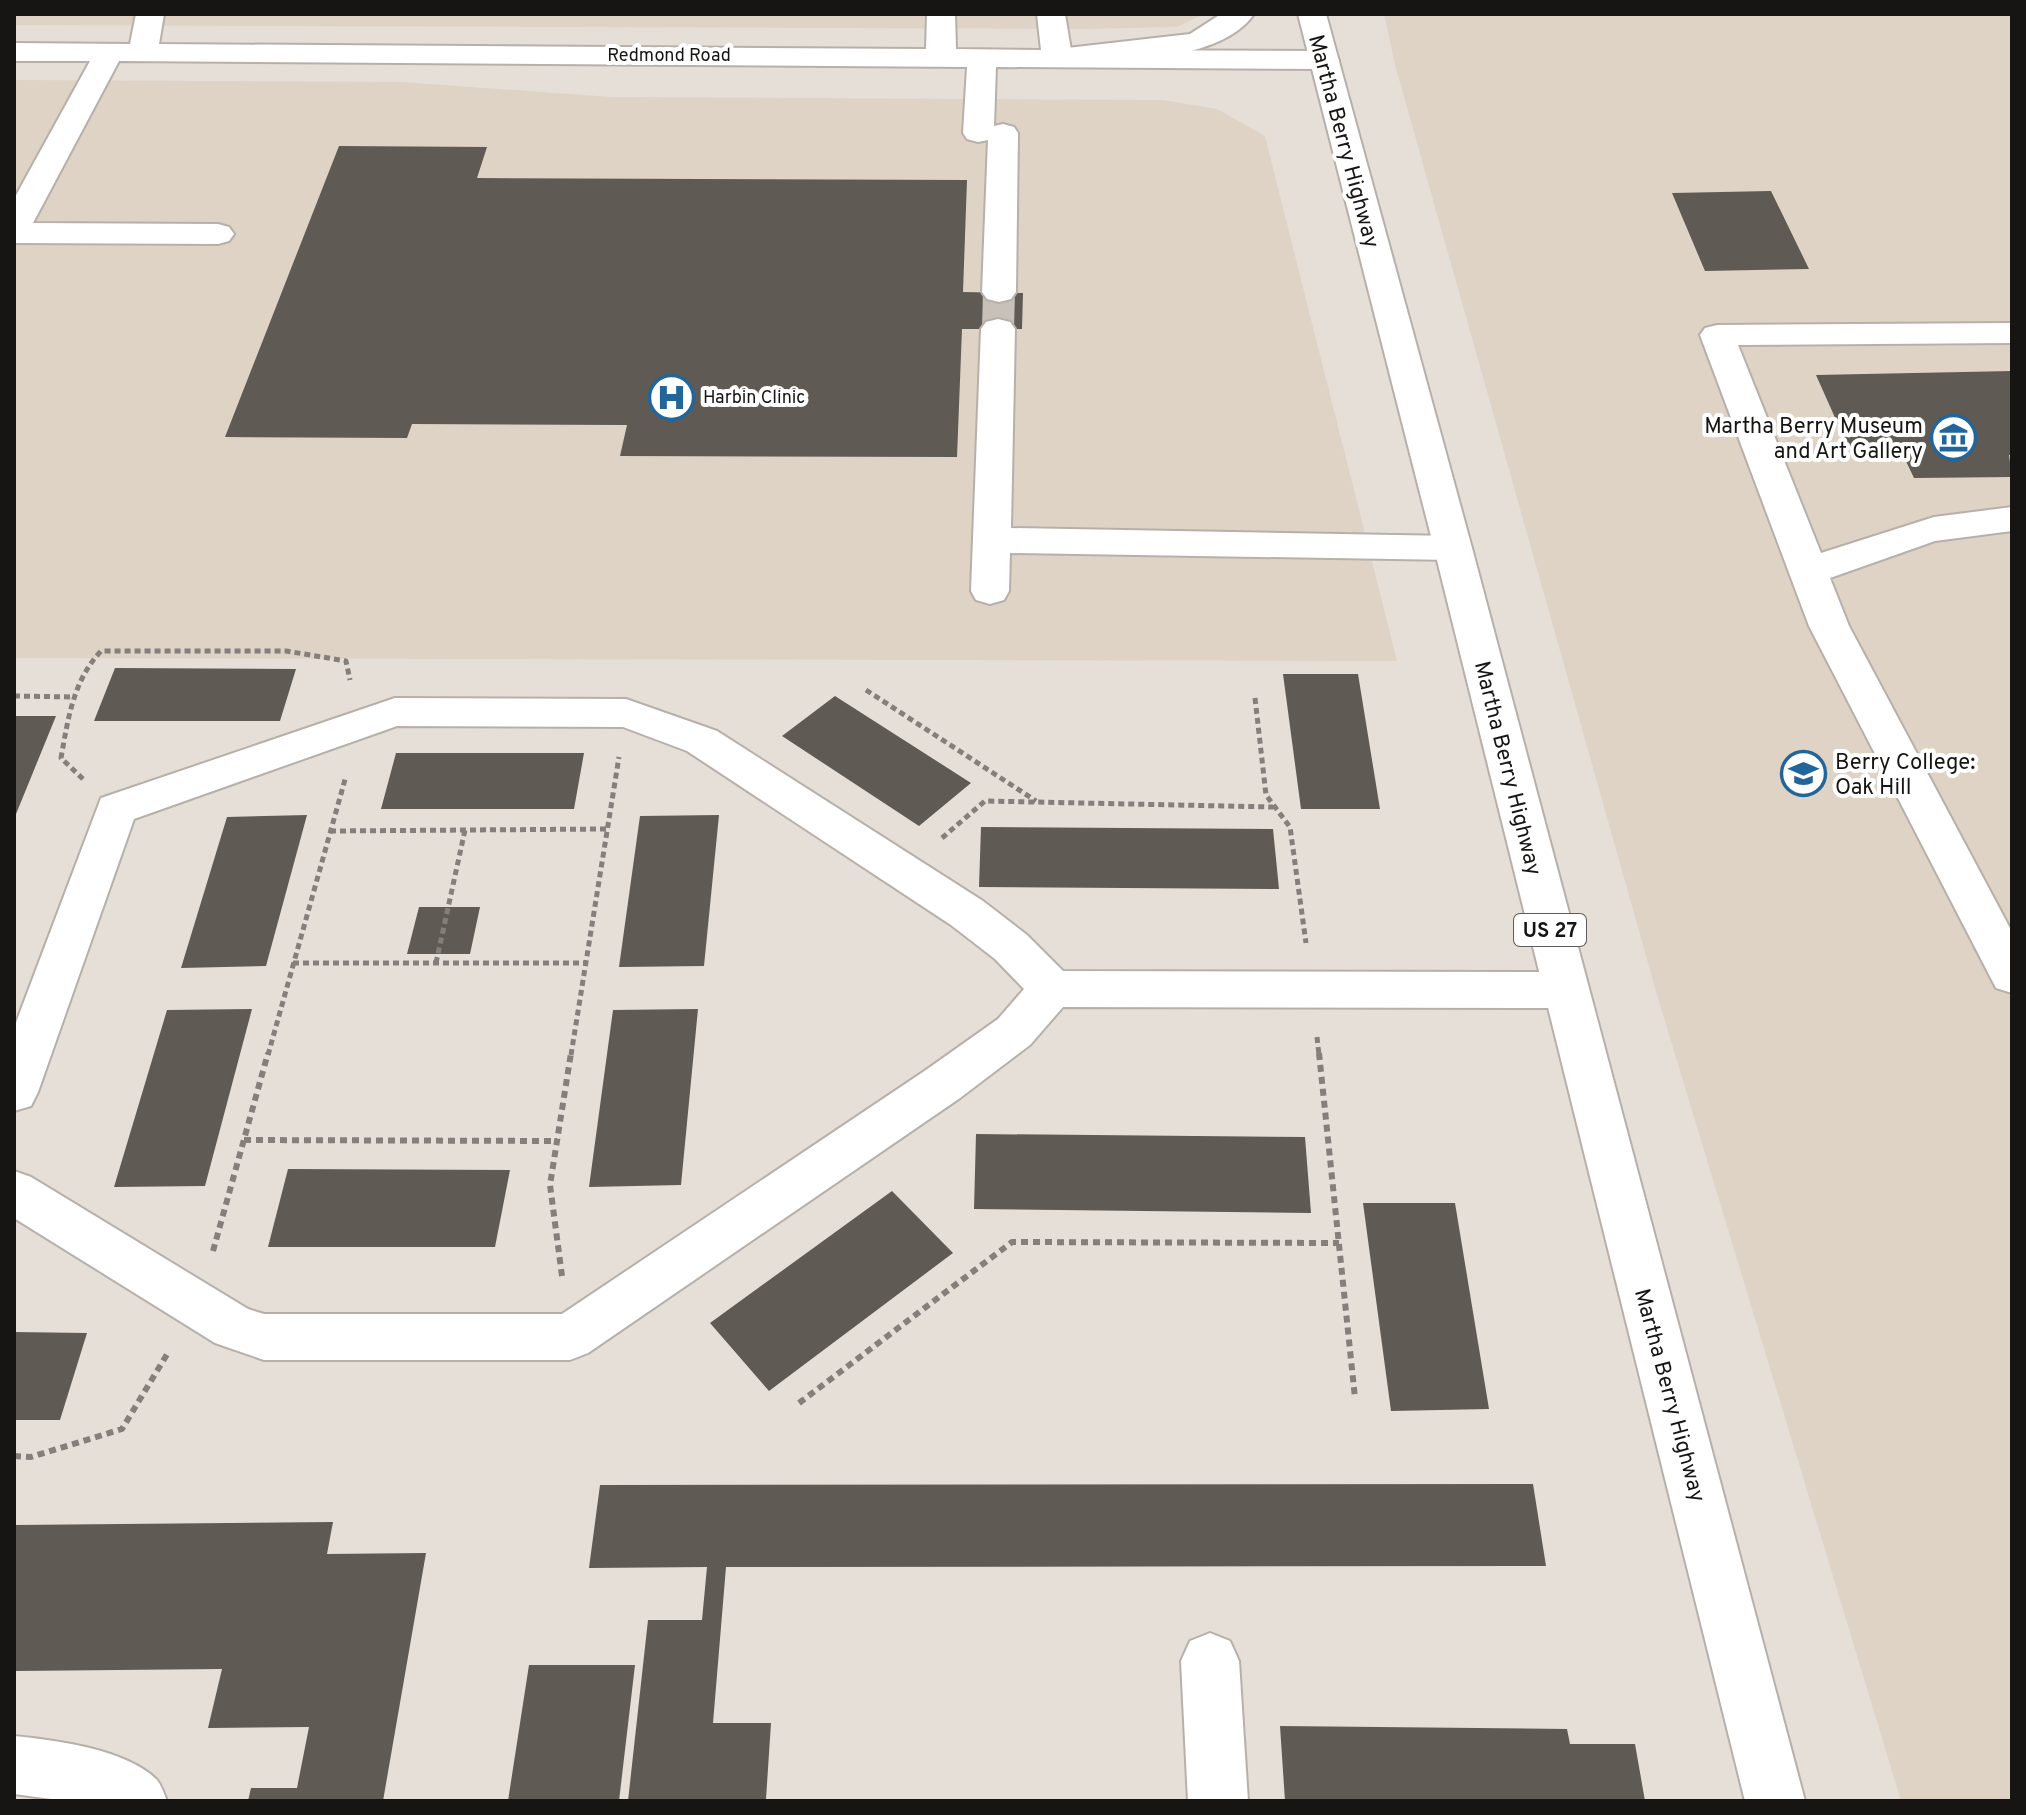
<svg xmlns="http://www.w3.org/2000/svg" width="2026" height="1815" viewBox="0 0 2026 1815" font-family="Overpass,sans-serif">
	<style>
		.built { fill: #dfd3c6 }
		.building { fill: #5f5a54 }
		.lines { fill: none; stroke-linecap: round; stroke-linejoin: round }
		.minor-tunnel { stroke: #c7c1ba; stroke-width: 32; stroke-dasharray: 32 16; stroke-linecap: butt }
		.minor-casing { stroke: #b7b0aa; stroke-width: 4 }
		.major-casing { stroke: #b7b0aa; stroke-width: 4 }
		.path-far1 { stroke: #847f7b; stroke-width: 5; stroke-dasharray: 6 4; stroke-linecap: butt }
		.path { stroke: #847f7b; stroke-width: 6; stroke-dasharray: 7 5; stroke-linecap: butt }
		.minor { fill: #fff; fill-rule: evenodd }
		.major { fill: #fff; fill-rule: evenodd }
		.labels { text-anchor: middle; stroke-width: 8; stroke-linejoin: round; paint-order: stroke }
		.far-street-label { font-size: 18px; fill: #171513; stroke: #fff }
		.far-poi-label { font-size: 18px; fill: #171513; stroke: #fff; text-anchor: start }
		.shield { fill: #fff; stroke: #5d5b5a; stroke-width: 2 }
		.shield-label { font-size: 20px; font-weight: bold; fill: #171513 }
		.street-label { font-size: 22px; fill: #171513; stroke: #fff }
		.poi-label { font-size: 22px; fill: #171513; stroke: #fff; text-anchor: end }
	</style>
	<rect width="100%" height="100%" fill="#e6dfd8"/>
	<path class="built" d="M14,14H1204L1177,27L1086,29L14,25Z
		M1384,14H2012V1801H1901L1657,995L1395,65Z
		M14,80L401,82L612,97L1163,100L1217,109L1265,136L1397,661L14,658Z"/>
	<path class="building" d="M339,146L487,147L477,178L967,180L963,292L1023,293L1022,329H962L957,457L620,456L627,425L412,424L407,438L225,437Z
		M1771,191L1809,269L1705,271L1672,193Z
		M2012,371V455H2009L2012,477L1914,478L1904,457L1853,458L1816,375Z
		M115,668L296,669L280,721H94Z
		M1283,674H1358L1380,809H1301Z
		M835,696L971,783L919,826L782,736Z
		M14,716H56L14,819Z
		M396,753H584L574,809H381Z
		M307,815L266,966L181,968L227,817Z
		M719,815L704,966L619,967L640,816Z
		M981,827L1273,829L1279,889L979,887Z
		M419,907H480L470,954H407Z
		M252,1009L205,1186L114,1187L167,1010Z
		M698,1009L681,1185L589,1187L613,1010Z
		M976,1134L1305,1137L1311,1213L974,1209Z
		M288,1169L510,1170L495,1247H268Z
		M892,1191L953,1253L769,1391L710,1323Z
		M1363,1203H1455L1489,1409L1391,1411Z
		M14,1332L87,1333L60,1420H14Z
		M1533,1484L1546,1566L726,1567L713,1723H771L766,1799L628,1801L648,1620H702L707,1567L589,1568L600,1485Z
		M333,1522L327,1554L426,1553L383,1801H248L251,1788H297L309,1727L208,1728L222,1669L14,1671V1525Z
		M529,1665H635L619,1801H508Z
		M1280,1726L1567,1729L1570,1744H1635L1645,1801H1285Z"/>
	<g class="lines">
		<path class="minor-tunnel" d="M998,329L999,292"/>
		<defs>
			<path id="minor" d="M136,14H164L159,44L926,49L927,14H955L956,49L1041,50L1037,14H1065L1071,50L1324,51L1334,54L1339,60L1334,66L1324,69L996,67L994,126L1003,124L1014,127L1018,133L1016,292L1011,299L999,302L987,299L982,292L988,140L978,142L967,139L963,133L967,67L119,61L33,223L218,224L229,227L234,234L229,241L218,244L14,243V199L90,61H14V43L130,44Z
				M998,319L1010,322L1015,329L1011,528L1453,536L1466,539L1472,548L1466,557L1453,560L1010,553L1009,591L1004,600L990,604L976,600L971,591L981,329L986,322Z
				M2012,323V343L1738,345L1821,553L1934,517L2012,507V531L1935,541L1830,578L1849,626L2012,932V993L1996,988L1809,626L1700,335L1705,328L1717,325Z
				M395,698L626,699L717,731L983,901L1027,935L1063,971L1566,972L1582,977L1589,990L1582,1003L1566,1008L1063,1007L1030,1045L960,1098L588,1353L570,1360H264L215,1343L14,1218V1171L31,1177L248,1309L264,1314H562L926,1070L998,1019L1024,989L995,959L951,925L687,751L623,727L397,726L134,819L38,1092L31,1106L14,1111V1028L101,798Z
				M1210,1633L1230,1641L1239,1661L1248,1801H1188L1181,1661L1190,1641Z
				M14,1736C55,1740 125,1749 156,1779C161,1784 164,1794 167,1801H66L14,1794Z"/>
			<path id="major" d="M1221,14H1254C1221,62 1120,60 1067,66L1057,63L1052,57L1057,51L1067,48L1190,34Z
				M1298,14H1326L1472,548L1805,1801H1745L1434,548Z"/>
		</defs>
		<use href="#minor" class="minor-casing"/>
		<use href="#major" class="major-casing"/>
		<path class="path-far1" d="M866,690L1036,801
			M14,696L73,697
			M1255,698L1266,795L1290,827L1306,943
			M83,779L61,758C68,719 73,681 101,651H286L346,661L350,680
			M330,831L607,829
			M942,838L985,801L1273,807
			M293,963H585
			M436,963L465,830
			M1317,1037L1319,1055
			M268,1055L346,776
			M571,1055L619,757"/>
		<path class="path" d="M1319,1053L1355,1398
			M244,1140L557,1141
			M213,1251L268,1053
			M562,1276L550,1185L571,1053
			M799,1403L1012,1242L1339,1243
			M14,1456L31,1457L122,1429L169,1351"/>
		<use href="#minor" class="minor"/>
		<use href="#major" class="major"/>
	</g>
	<defs>
		<symbol id="hospital-ring" viewBox="-11 -11 22 22"><circle r="9.5" fill="#fff" stroke="#22659a" stroke-width="1.5"/><path d="M-5-5h3v3.5h4V-5h3V5h-3V1.5h-4V5h-3Z" fill="#22659a"/></symbol>
		<symbol id="museum-ring" viewBox="-11 -11 22 22"><circle r="9.5" fill="#fff" stroke="#22659a" stroke-width="1.5"/><path d="M0-6L6-3V-2H-6V-3ZM-5-1h2V3h-2ZM-1-1h2V3h-2ZM3-1h2V3H3ZM-6 4H6V6H-6Z" fill="#22659a"/></symbol>
		<symbol id="university-ring" viewBox="-11 -11 22 22"><circle r="9.5" fill="#fff" stroke="#22659a" stroke-width="1.5"/><path d="M0-5L7-2L0 1L-7-2ZM-4 1L0 2.5L4 1V4Q0 6-4 4Z" fill="#22659a"/></symbol>
	</defs>
	<g fill-rule="evenodd">
		<use href="#hospital-ring" x="646" y="372" width="51" height="51"/>
		<use href="#museum-ring" x="1928" y="412" width="51" height="51"/>
		<use href="#university-ring" x="1778" y="748" width="51" height="51"/>
	</g>
	<g class="labels">
		<g class="far-street-label">
			<text x="669" y="61">Redmond Road</text>
		</g>
		<g class="far-poi-label">
			<text x="703" y="403">Harbin Clinic</text>
		</g>
		<rect class="shield" x="1514" y="914" width="72" height="32" rx="6"/>
		<g class="shield-label">
			<text x="1550" y="937">US 27</text>
		</g>
		<g class="street-label">
			<text transform="translate(1345 141) rotate(75)" y="8">Martha Berry Highway</text>
			<text transform="translate(1509 768) rotate(76)" y="8">Martha Berry Highway</text>
			<text transform="translate(1671 1395) rotate(75)" y="8">Martha Berry Highway</text>
		</g>
		<g class="poi-label">
			<text x="1923" y="433">Martha Berry Museum<tspan x="1923" dy="25">and Art Gallery</tspan></text>
			<text x="1835" y="769" text-anchor="start">Berry College:<tspan x="1835" dy="25">Oak Hill</tspan></text>
		</g>
	</g>
	<rect width="2026" height="1815" fill="none" stroke="#171513" stroke-width="32"/>
</svg>
